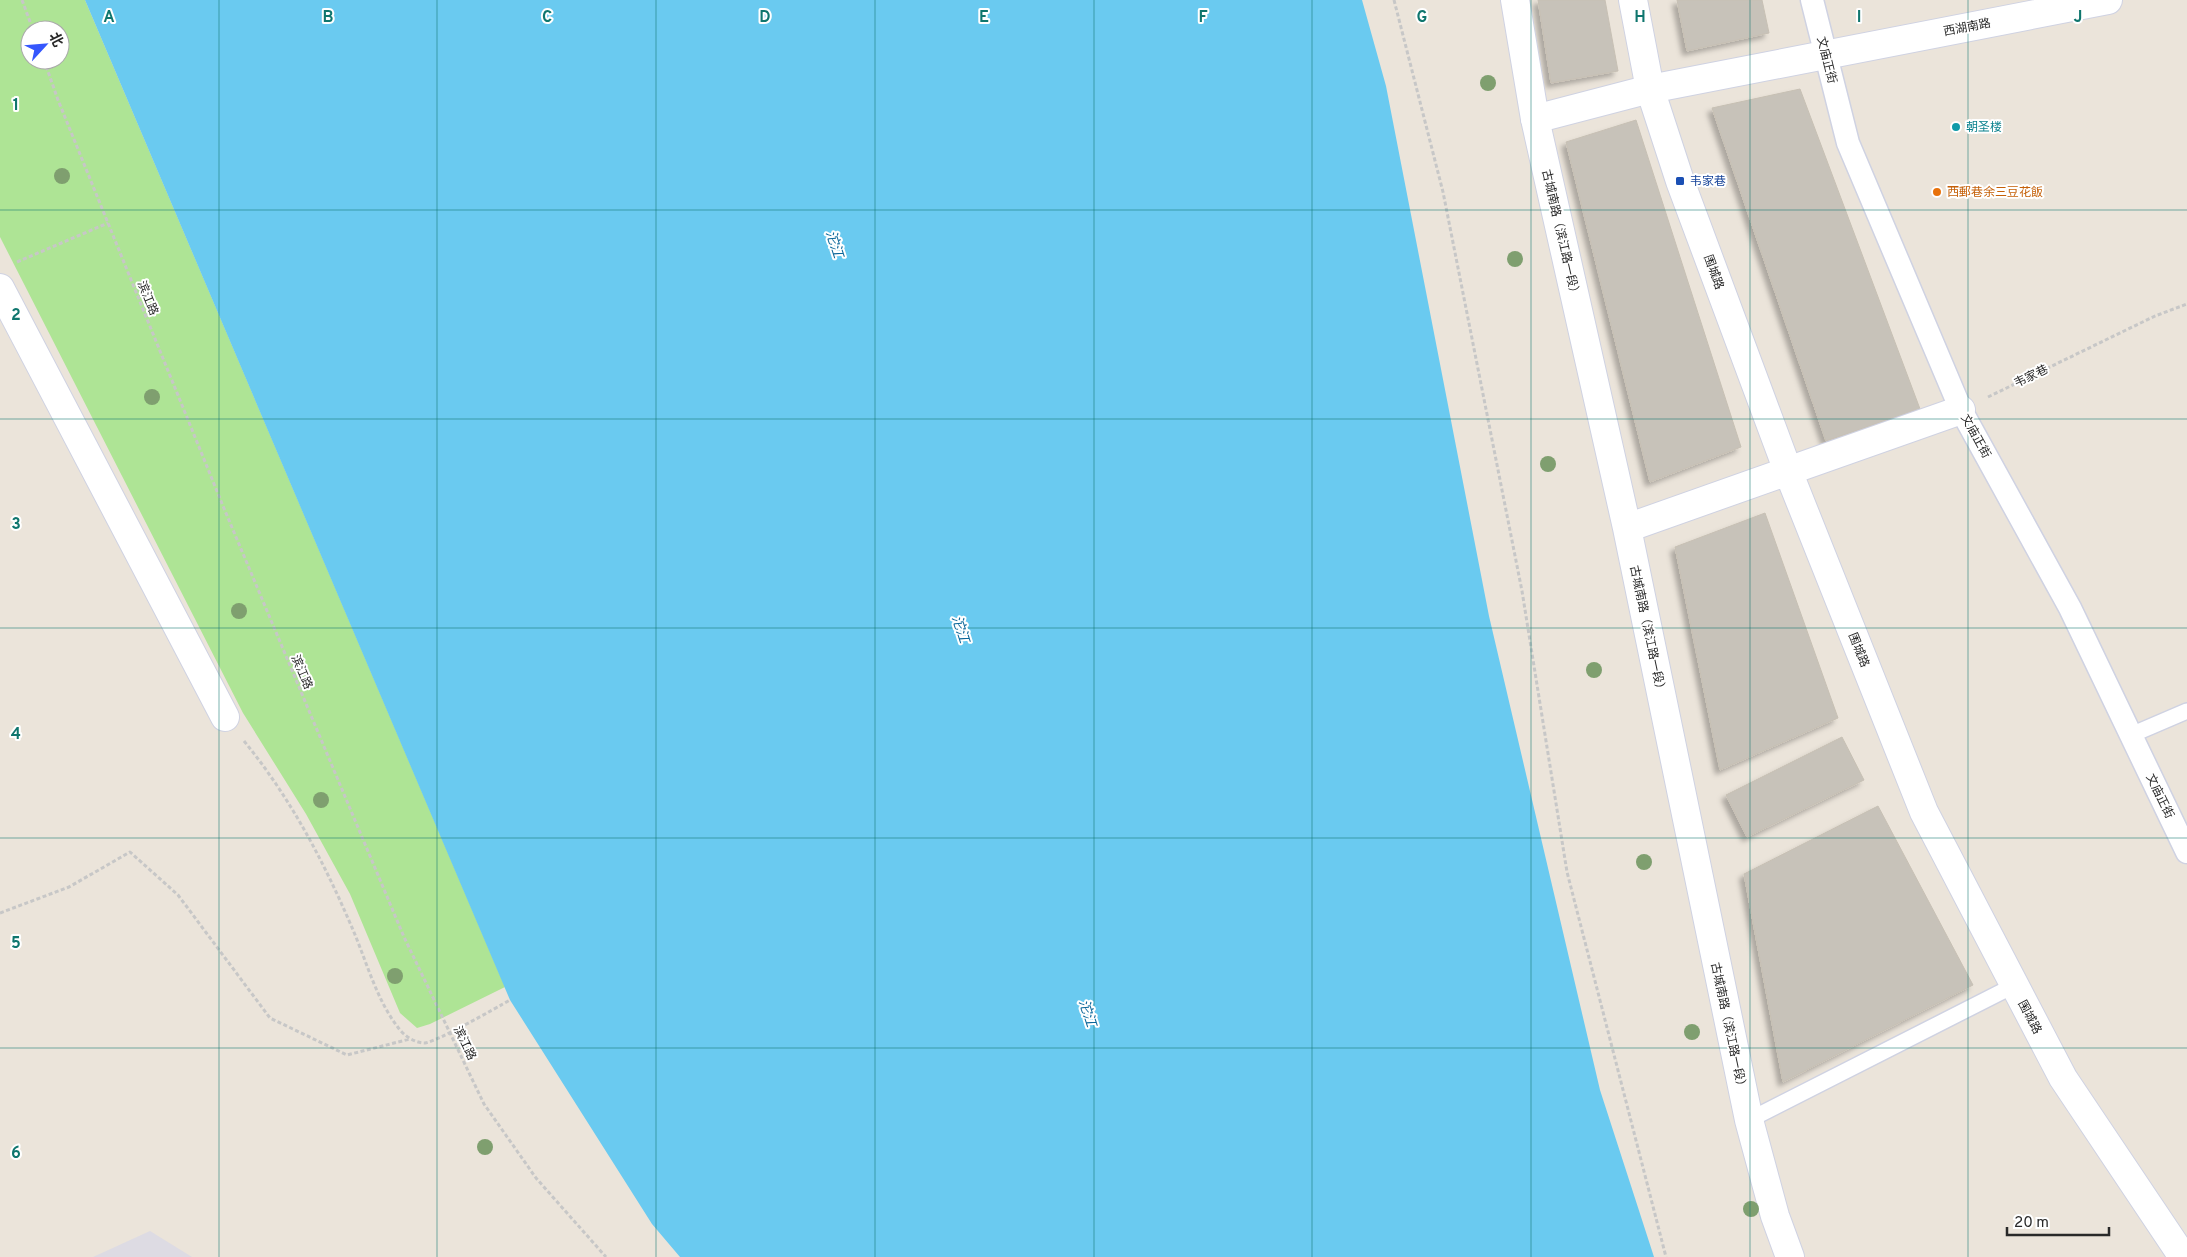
<svg xmlns="http://www.w3.org/2000/svg" width="2187" height="1257" viewBox="0 0 2187 1257" font-family="Overpass,'Noto Sans SC',sans-serif">
	<style>
		.industrial { fill: #dddbe3 }
		.green { fill: #aee495; fill-rule: evenodd }
		.water { fill: #6acaf0 }
		.building { fill: #c7c2b9; stroke: #c7c0b4; filter: url(#shadow) }
		.lines { fill: none; stroke-linecap: round; stroke-linejoin: round }
		.service-casing { stroke: #cfd2e2; stroke-width: 18 }
		.pedestrian-casing { stroke: #cfd2e2; stroke-width: 25 }
		.minor-casing { stroke: #cfd2e2; stroke-width: 30 }
		.tertiary-casing { stroke: #cfd2e2; stroke-width: 30 }
		.path { stroke: #c7c7c7; stroke-width: 3; stroke-dasharray: 4 2.5; stroke-linecap: butt }
		.service { stroke: #fff; stroke-width: 15 }
		.pedestrian { stroke: #fff; stroke-width: 22 }
		.minor { stroke: #fff; stroke-width: 28 }
		.tertiary { stroke: #fff; stroke-width: 28 }
		.tree { fill: #7f9f6f }
		.grid { fill: none; stroke: #0f766e; stroke-width: 1; stroke-opacity: 0.55 }
		.culture-dot { fill: #0f9aa8; stroke: #fff; stroke-width: 2 }
		.transit-dot { fill: #1a4fb4; stroke: #fff; stroke-width: 2 }
		.food-dot { fill: #e8710a; stroke: #fff; stroke-width: 2 }
		.labels { text-anchor: middle; stroke-width: 4; stroke-linejoin: round; paint-order: stroke }
		.street-label { font-size: 12px; fill: #292929; stroke: #fff }
		.culture-label { font-size: 12px; fill: #0d838f; stroke: #fff; text-anchor: start }
		.transit-label { font-size: 12px; fill: #164399; stroke: #fff; text-anchor: start }
		.food-label { font-size: 12px; fill: #c56008; stroke: #fff; text-anchor: start }
		.water-label { font-size: 14px; font-style: italic; fill: #0b679a; stroke: #fff }
		.grid-label { font-size: 16px; text-anchor: middle; font-weight: bold; fill: #0f766e; stroke: #fff; stroke-width: 4; stroke-linejoin: round; paint-order: stroke }
	</style>
	<defs>
		<filter id="shadow"><feDropShadow dx="-4.5" dy="4.5" stdDeviation="2.5" flood-color="#0004"/></filter>
	</defs>
	<rect width="100%" height="100%" fill="#ebe4da"/>
	<path class="industrial" d="M150,1231L192,1257H93Z"/>
	<path class="green" d="M0,0H85L505,987L430,1024L417,1028L400,1013L350,894L306,814L243,713L0,237ZM30,30H60V60H30Z"/>
	<path class="water" d="M85,0H1362L1386,86L1489,616L1600,1090L1654,1257H680L652,1224L510,1000Z"/>
	<path class="building" d="M1538,0H1605L1618,71L1551,83Z
		M1677,0H1762L1769,33L1687,51Z
		M1800,89L1920,409L1826,441L1712,108Z
		M1636,120L1741,447L1650,482L1566,142Z
		M1765,513L1838,718L1720,770L1675,547Z
		M1842,737L1864,780L1747,837L1726,795Z
		M1878,806L1973,985L1783,1082L1744,874Z"/>
	<g class="lines">
		<defs>
			<path id="service" d="M2131,735L2187,711
				M1749,1120L2013,986"/>
			<path id="pedestrian" d="M1812,0L1848,143L1961,410L2070,608L2187,852"/>
			<path id="minor" d="M1535,119L1650,89L2108,0
				M0,288L225,717
				M1788,471L1961,410"/>
			<path id="tertiary" d="M1515,0L1535,119L1627,528L1749,1120L1775,1216L1790,1257
				M1633,0L1650,89L1680,181L1788,471L1924,812L2063,1078L2183,1257
				M1627,528L1788,471"/>
		</defs>
		<use href="#service" class="service-casing"/>
		<use href="#pedestrian" class="pedestrian-casing"/>
		<use href="#minor" class="minor-casing"/>
		<use href="#tertiary" class="tertiary-casing"/>
		<path class="path" d="M22,0L33,30
			M1394,0L1443,192L1522,591L1567,872L1666,1257
			M44,60L58,100L223,506L404,937L484,1104L536,1178L606,1257
			M17,262L108,223
			M1988,397L2155,316L2187,304
			M244,741C289,796 322,858 350,923C365,956 375,997 397,1026C403,1035 414,1043 425,1043C436,1042 496,1008 510,1000
			M0,913L69,887L130,852L178,895L270,1018L347,1055L410,1039"/>
		<use href="#service" class="service"/>
		<use href="#pedestrian" class="pedestrian"/>
		<use href="#minor" class="minor"/>
		<use href="#tertiary" class="tertiary"/>
	</g>
	<g class="tree">
		<circle cx="1488" cy="83" r="8"/>
		<circle cx="62" cy="176" r="8"/>
		<circle cx="1515" cy="259" r="8"/>
		<circle cx="152" cy="397" r="8"/>
		<circle cx="1548" cy="464" r="8"/>
		<circle cx="239" cy="611" r="8"/>
		<circle cx="1594" cy="670" r="8"/>
		<circle cx="321" cy="800" r="8"/>
		<circle cx="1644" cy="862" r="8"/>
		<circle cx="395" cy="976" r="8"/>
		<circle cx="1692" cy="1032" r="8"/>
		<circle cx="485" cy="1147" r="8"/>
		<circle cx="1751" cy="1209" r="8"/>
	</g>
	<path class="grid" d="M219,0V1257M437,0V1257M656,0V1257M875,0V1257M1094,0V1257M1312,0V1257M1531,0V1257M1750,0V1257M1968,0V1257M0,210H2187M0,419H2187M0,628H2187M0,838H2187M0,1048H2187"/>
	<circle class="culture-dot" cx="1956" cy="127" r="5"/>
	<rect class="transit-dot" x="1675" y="176" width="10" height="10" rx="2.5"/>
	<circle class="food-dot" cx="1937" cy="192" r="5"/>
	<g class="labels">
		<g class="street-label">
			<text transform="translate(1967 27) rotate(-11)" y="4">西湖南路</text>
			<text transform="translate(1827 60) rotate(76)" y="4">文庙正街</text>
			<text transform="translate(1561 234) rotate(77)" y="4">古城南路（滨江路一段）</text>
			<text transform="translate(1714 272) rotate(70)" y="4">围城路</text>
			<text transform="translate(148 298) rotate(68)" y="4">滨江路</text>
			<text transform="translate(2031 376) rotate(-26)" y="4">韦家巷</text>
			<text transform="translate(1976 436) rotate(61)" y="4">文庙正街</text>
			<text transform="translate(1648 630) rotate(78)" y="4">古城南路（滨江路一段）</text>
			<text transform="translate(1859 650) rotate(68)" y="4">围城路</text>
			<text transform="translate(302 672) rotate(67)" y="4">滨江路</text>
			<text transform="translate(2160 796) rotate(64)" y="4">文庙正街</text>
			<text transform="translate(2030 1017) rotate(62)" y="4">围城路</text>
			<text transform="translate(1729 1027) rotate(78)" y="4">古城南路（滨江路一段）</text>
			<text transform="translate(465 1043) rotate(64)" y="4">滨江路</text>
		</g>
		<g class="culture-label">
			<text x="1966" y="131">朝圣楼</text>
		</g>
		<g class="transit-label">
			<text x="1690" y="185">韦家巷</text>
		</g>
		<g class="food-label">
			<text x="1947" y="196">西郵巷余三豆花飯</text>
		</g>
		<g class="water-label">
			<text transform="translate(835 244) rotate(72)" y="5">沱江</text>
			<text transform="translate(961 629) rotate(72)" y="5">沱江</text>
			<text transform="translate(1088 1013) rotate(72)" y="5">沱江</text>
		</g>
	</g>
	<g class="grid-label">
		<text x="109" y="22">A</text>
		<text x="328" y="22">B</text>
		<text x="547" y="22">C</text>
		<text x="765" y="22">D</text>
		<text x="984" y="22">E</text>
		<text x="1203" y="22">F</text>
		<text x="1422" y="22">G</text>
		<text x="1640" y="22">H</text>
		<text x="1859" y="22">I</text>
		<text x="2078" y="22">J</text>
		<text x="16" y="110">1</text>
		<text x="16" y="320">2</text>
		<text x="16" y="529">3</text>
		<text x="16" y="739">4</text>
		<text x="16" y="948">5</text>
		<text x="16" y="1158">6</text>
	</g>
	<g transform="translate(45 45) rotate(64)"><circle r="24" fill="#ffffff" stroke="#a9a9a9"/>
	<path d="M0-4L9 19L0 12L-9 19Z" fill="#3557fd"/>
	<text y="-8" font-size="14" font-weight="bold" text-anchor="middle" fill="#292929">北</text>
	</g>
	<path d="M2007 1227v8h102v-8" fill="none" stroke="#292929" stroke-width="2.5"/>
	<text x="2014" y="1227" font-size="15" fill="#292929" stroke="#ffffff" stroke-width="4" paint-order="stroke">20 m</text>
</svg>
